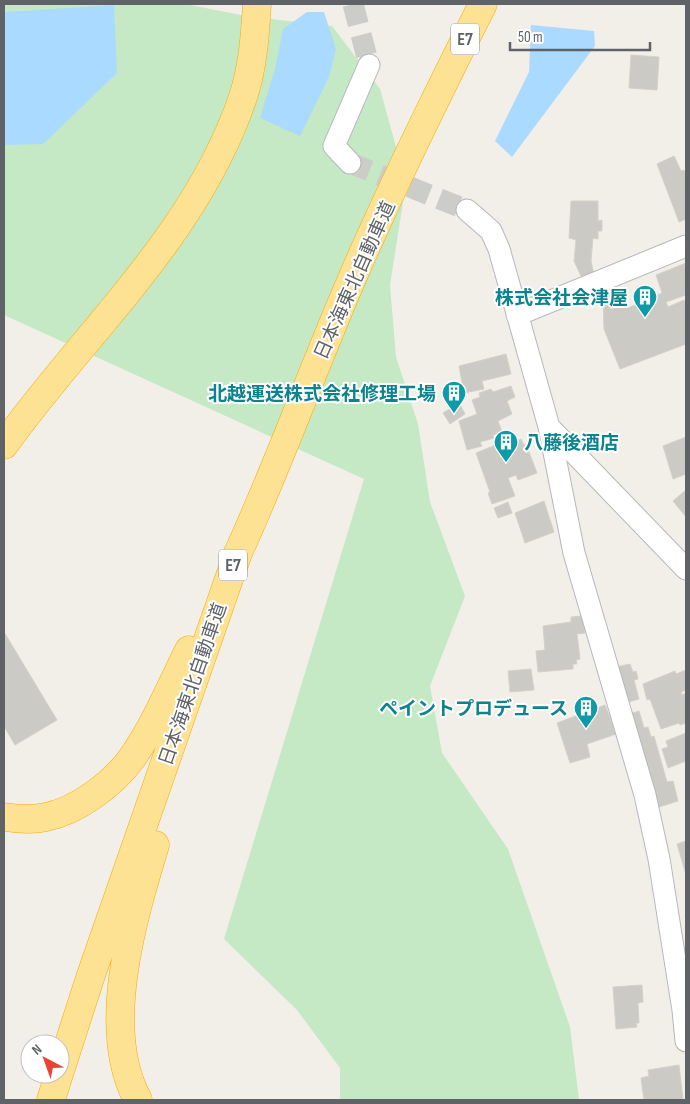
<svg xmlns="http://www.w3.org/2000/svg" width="690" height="1104" viewBox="0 0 690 1104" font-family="'Sofia Sans Condensed','Noto Sans JP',sans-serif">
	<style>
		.green { fill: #c5e8c5 }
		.water { fill: #aadaff }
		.building { fill: #cccac5; stroke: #d6d1c6 }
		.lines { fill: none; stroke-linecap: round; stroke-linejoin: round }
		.minor-tunnel { stroke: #ccccc8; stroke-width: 21; stroke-dasharray: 21 11; stroke-linecap: butt }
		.minor-casing { stroke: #b5b8bc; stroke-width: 23 }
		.highway-casing { stroke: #f9ab00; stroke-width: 29 }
		.minor { stroke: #fff; stroke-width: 21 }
		.highway { stroke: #fde293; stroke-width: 28 }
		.labels { text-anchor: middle; stroke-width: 4; stroke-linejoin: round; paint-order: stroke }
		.shield { fill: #fff; stroke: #8f9295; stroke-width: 1 }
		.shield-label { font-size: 18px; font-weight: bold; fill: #5f6368 }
		.street-label { font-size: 19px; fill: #5f6368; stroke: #fff }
		.culture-label { font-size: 19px; font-weight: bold; fill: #0d838f; stroke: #fff; text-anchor: end }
	</style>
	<rect width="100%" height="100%" fill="#f1efe8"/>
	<path class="green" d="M4,4H185L246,16L332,26L380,89L406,183L390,285L396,357L418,424L430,502L465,596L430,686L442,753L508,849L570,1027L579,1100H340V1068L297,1010L224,939L364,479L4,315Z"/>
	<path class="water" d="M114,5L117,73L43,144L4,145V12Z
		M307,12H324L336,49L329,77L300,136L260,118L275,69L283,29Z
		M531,25L594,31L595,46L512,157L495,141L529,72Z"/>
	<path class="building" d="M631,55L659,57L657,90L629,88Z
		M674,156L681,171L684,170L686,175V219L679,222L657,164Z
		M571,201H598V221L602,220V231H598V239L593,238L591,261L594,275L581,276L574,261L576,240L569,238Z
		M686,263V295L666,302L668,307L684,300L686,305V344L620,369L604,329L603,297L621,289L628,308L662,293L656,275Z
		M506,354L511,374L482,381L484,389L464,393L459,366Z
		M511,386L515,397L507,401L512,414L498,421L502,432L493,435L494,438L480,442L482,446L467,450L459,421L477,414L472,400L480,397L479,393L491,389L493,392Z
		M459,403L465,414L450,424L443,413Z
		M515,437L517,441L521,439L524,445L526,444L537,473L518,480L516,475L508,478L515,496L492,504L488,493L490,492L476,453Z
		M686,437V474L673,479L663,446Z
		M686,490V517L673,501Z
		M544,501L554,532L525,543L515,513Z
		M508,502L512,513L498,518L494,508Z
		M582,616L585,633L577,634L580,659L576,660L577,664H573V669L538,672L536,651L545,650L543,626L571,622V617Z
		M4,632L57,720L15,745L4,726Z
		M630,664L633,672L636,671L638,679L634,680L639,699L625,703L616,667Z
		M531,669L534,690L510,692L508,671Z
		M686,670V690L681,692L682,695L686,693V723L680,725L679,723L661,729L650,699L647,700L643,684L675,671L676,674Z
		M605,705L616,734L587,744L590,757L570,763L557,723Z
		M639,711L644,728L648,727L651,737L654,736L667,782L673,781L678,801L656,808L630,714Z
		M686,733V761L668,768L662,749L668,747L666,741Z
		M686,841V875L677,844Z
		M642,985L643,1002L638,1003L639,1023H636L637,1027L616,1029L613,987Z
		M679,1065L683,1100H644L641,1078L649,1076L648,1070Z"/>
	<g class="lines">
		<path class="minor-tunnel" d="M353,4L369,65
			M350,163L467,210"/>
		<defs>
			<path id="minor" d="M350,163L334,146L369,65
				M467,210L491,231L499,249L549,427L574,553L645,795L659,859L683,1010L686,1041
				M517,315L686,246
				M549,427L686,569"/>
			<path id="highway" d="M4,445C86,331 197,234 243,97C253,67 255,35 257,4
				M4,817C17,819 33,820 46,817C77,811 113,784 132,758C155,725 171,686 189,650
				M60,1071L91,975L238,553C280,461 314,366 354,274C394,182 438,93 483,4
				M51,1100L59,1074
				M138,1100C99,1029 133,918 155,845"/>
		</defs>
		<use href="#minor" class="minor-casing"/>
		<use href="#highway" class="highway-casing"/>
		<use href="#minor" class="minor"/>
		<use href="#highway" class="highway"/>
	</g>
	<defs>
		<symbol id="building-pin" viewBox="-11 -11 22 30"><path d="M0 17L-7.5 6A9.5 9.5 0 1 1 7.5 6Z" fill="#0f9aa8" stroke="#fff"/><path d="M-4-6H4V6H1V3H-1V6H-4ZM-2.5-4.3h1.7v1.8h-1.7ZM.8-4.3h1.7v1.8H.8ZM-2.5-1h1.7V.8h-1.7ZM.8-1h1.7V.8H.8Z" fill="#fff"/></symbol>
	</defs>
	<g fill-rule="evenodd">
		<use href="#building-pin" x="631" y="283" width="28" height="38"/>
		<use href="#building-pin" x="440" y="379" width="28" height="38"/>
		<use href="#building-pin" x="492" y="428" width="28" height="38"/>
		<use href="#building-pin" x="572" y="694" width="28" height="38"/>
	</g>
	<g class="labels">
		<g class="shield">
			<rect x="451" y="23.5" width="28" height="31" rx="4"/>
			<rect x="219" y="549.5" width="28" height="31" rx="4"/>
		</g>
		<g class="shield-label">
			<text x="465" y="45">E7</text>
			<text x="233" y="571">E7</text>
		</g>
		<g class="street-label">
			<text transform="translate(354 280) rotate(-66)" y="7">日本海東北自動車道</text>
			<text transform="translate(192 684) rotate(-71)" y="7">日本海東北自動車道</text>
		</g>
		<g class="culture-label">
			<text x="628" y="304">株式会社会津屋</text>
			<text x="436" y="400">北越運送株式会社修理工場</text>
			<text x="524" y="449" text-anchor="start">八藤後酒店</text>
			<text x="568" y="715">ペイントプロデュース</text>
		</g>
	</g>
	<rect width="690" height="1104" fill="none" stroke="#5f6368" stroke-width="10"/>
	<g transform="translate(45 1059) rotate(319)"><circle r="24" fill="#ffffff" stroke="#bfc1c3"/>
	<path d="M0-4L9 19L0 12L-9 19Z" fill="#ea4335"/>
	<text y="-8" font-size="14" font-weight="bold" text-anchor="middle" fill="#5f6368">N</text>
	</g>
	<path d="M510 42v8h140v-8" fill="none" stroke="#5f6368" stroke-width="2.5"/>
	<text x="518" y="42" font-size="15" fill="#5f6368" stroke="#ffffff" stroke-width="4" paint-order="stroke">50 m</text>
</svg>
